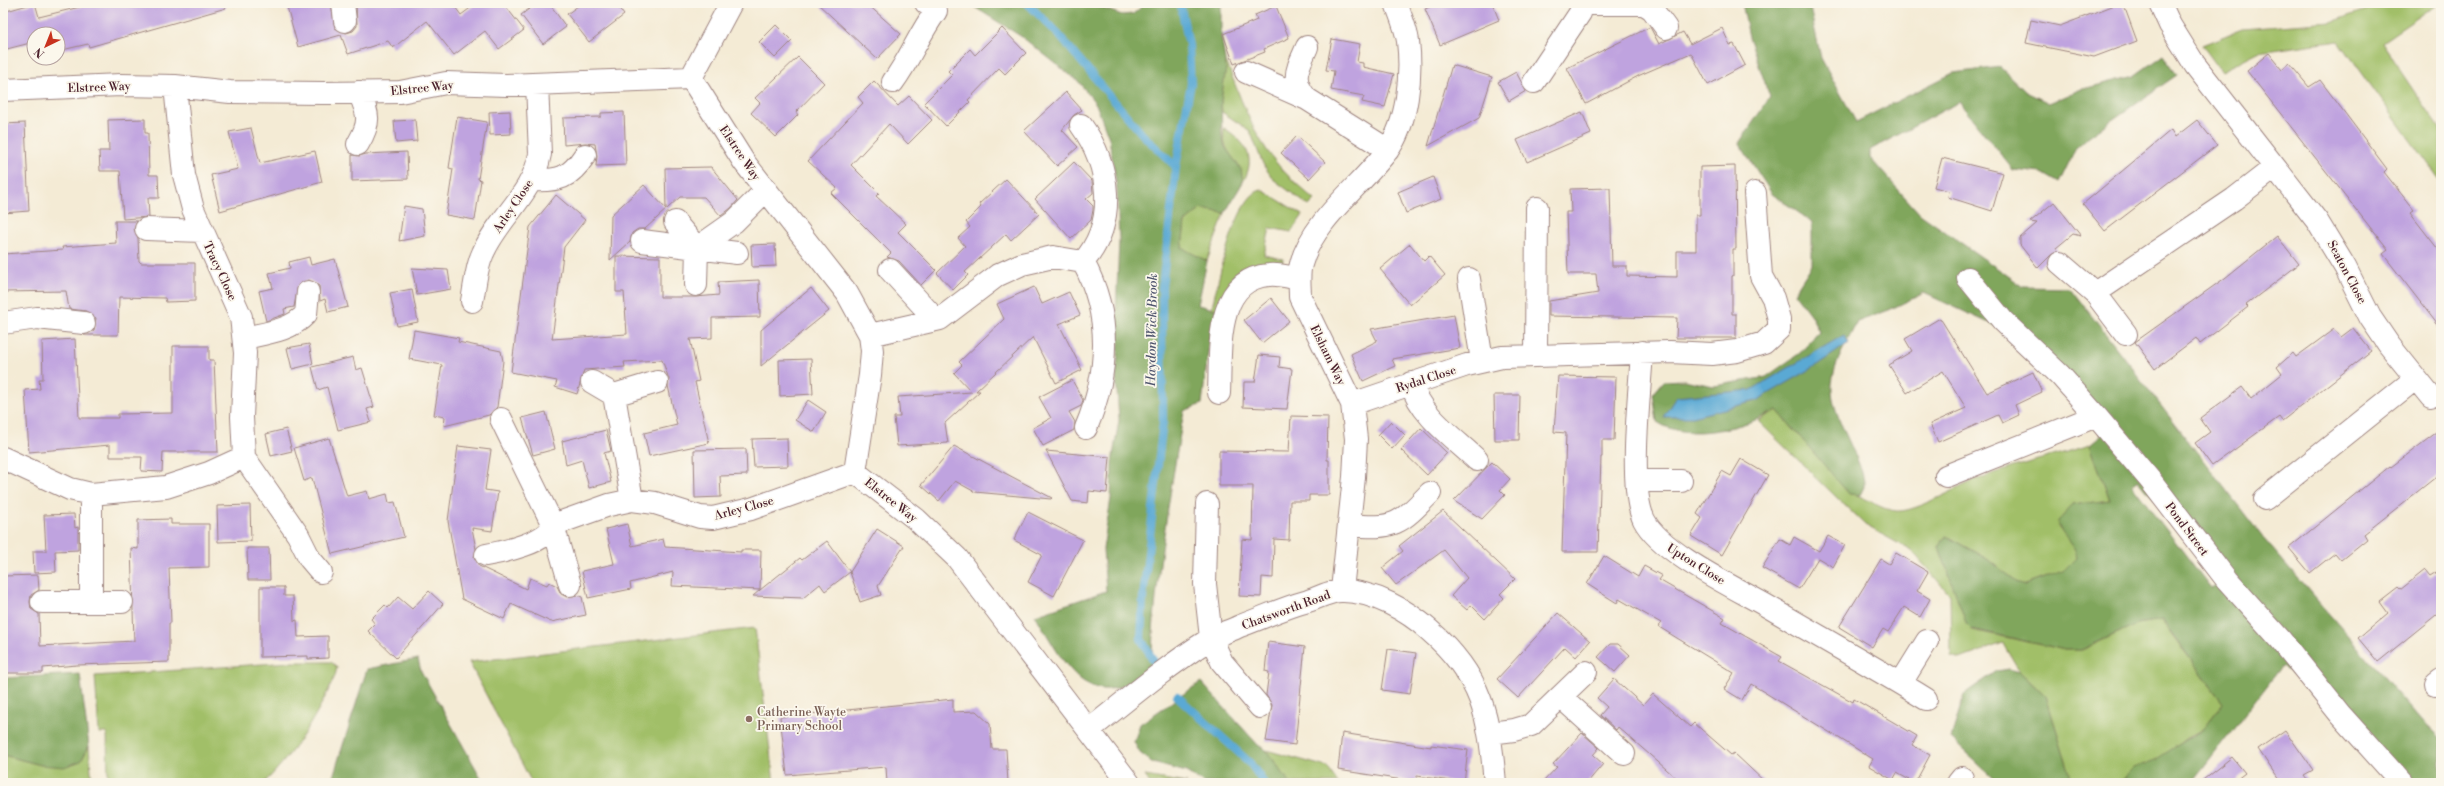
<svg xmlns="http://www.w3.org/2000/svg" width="2444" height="786" viewBox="0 0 2444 786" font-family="'Libre Bodoni',serif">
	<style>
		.green { fill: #a1bf67; stroke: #766f49 }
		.forest { fill: #80a65c; stroke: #656244; fill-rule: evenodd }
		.water { fill: #5aa9d4; stroke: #526480 }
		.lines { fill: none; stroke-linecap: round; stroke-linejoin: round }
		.stream { stroke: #5aa9d4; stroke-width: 8 }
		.building { fill: #bfa3df }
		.minor-casing { stroke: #9f8580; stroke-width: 24 }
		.minor { stroke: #fff; stroke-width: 22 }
		.education-dot { fill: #8d6e63; stroke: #fbf7ec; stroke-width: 1.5 }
		.labels { text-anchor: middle; stroke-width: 3.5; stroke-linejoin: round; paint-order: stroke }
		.street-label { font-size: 12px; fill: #4a1f2b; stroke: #fbf7ec }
		.education-label { font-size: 12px; fill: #785e54; stroke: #fbf7ec; text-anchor: start }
		.water-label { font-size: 13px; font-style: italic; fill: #50566f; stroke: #fbf7ec }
	</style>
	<rect width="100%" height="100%" fill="#fbf7ec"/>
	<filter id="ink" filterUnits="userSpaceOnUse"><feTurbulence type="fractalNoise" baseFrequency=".025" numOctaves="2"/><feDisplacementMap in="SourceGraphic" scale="8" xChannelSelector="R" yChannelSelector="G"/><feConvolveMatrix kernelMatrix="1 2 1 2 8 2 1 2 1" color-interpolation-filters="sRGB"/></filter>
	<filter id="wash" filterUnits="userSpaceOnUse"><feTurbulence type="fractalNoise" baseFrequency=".012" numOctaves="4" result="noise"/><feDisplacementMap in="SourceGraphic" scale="16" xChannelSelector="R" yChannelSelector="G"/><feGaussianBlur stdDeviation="0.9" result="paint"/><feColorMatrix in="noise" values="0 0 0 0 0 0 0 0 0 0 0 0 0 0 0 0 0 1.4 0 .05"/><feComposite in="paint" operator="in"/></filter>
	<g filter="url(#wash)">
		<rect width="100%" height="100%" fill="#f4ebd5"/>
		<path class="green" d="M2385,3H2439L2382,42L2441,130V183L2339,41L2258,52L2221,71L2202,45L2242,29L2331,22Z
			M1226,61C1239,94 1252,133 1275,161C1286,175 1301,188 1315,200L1309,206L1273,179L1263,164L1250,131L1222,112L1221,101Z
			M1224,128C1246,142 1257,158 1243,182C1239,158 1220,152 1224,128Z
			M1262,190L1303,215L1291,232L1270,228L1264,255L1283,259L1282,265L1218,310L1212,308C1217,285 1236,193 1262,190Z
			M1201,209L1225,213L1207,261L1182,248L1185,222Z
			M1777,410L1849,493C1867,496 1879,510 1897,511C1917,512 1957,487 1976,480C2013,465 2052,457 2090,445L2110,500L2073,505L2058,527L2077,551V557L2063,571L2025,585L2016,582L1987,559L1946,536L1939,547L1972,630L2065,650H2082L2137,624L2161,620L2223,703L2203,729L2190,736L2130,783H2073L2046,697L2020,672L2003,643L1960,659L1951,656L1950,595L1912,551L1865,525L1758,421Z
			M755,628L774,783H532L469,662Z
			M290,662H331L337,667L335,676C317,716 296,751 264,783H108L107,733H99L95,676Z
			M89,746L92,783H3V755L41,765L81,761Z
			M1266,750L1327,767L1338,783H1290Z
			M1145,776L1187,783H1150Z"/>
		<path class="forest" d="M968,3H1088L1122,15L1133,14L1146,3H1221V32L1226,68L1221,101L1222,136L1225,147L1241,169L1243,182L1225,213L1201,209L1185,222L1182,248L1207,261L1198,305L1218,310L1210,335L1202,404L1184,411C1175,462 1167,512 1160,564C1156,597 1152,630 1152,664C1140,673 1126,688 1110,689C1074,693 1052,641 1035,615L1106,591L1103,549L1111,498L1112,462L1119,420L1116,377L1119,343L1116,312L1119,241L1117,189L1109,138L1096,104L1079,82L1022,37Z
			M1742,3H1809L1821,58L1856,122L1953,73L2000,67L2026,92L2049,103L2079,90L2134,76L2163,55L2177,75L2089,136L2076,148L2059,183L2042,173L2013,170L1959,102L1870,150V158L1920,214L2024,287L2070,288L2264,539L2422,721L2441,739V783H2393L2296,659L2293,675L2283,665L2192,783H2119L2134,768L2155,760L2203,729L2223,703L2162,620L2137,624L2081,650H2065L1972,629L1966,623L1939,547L1946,536L1987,559L2016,582L2025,585L2063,571L2077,557C2076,543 2058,535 2058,521L2073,505L2110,500L2090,445L2102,435L2032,343L1924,293L1889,310L1857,322C1848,341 1834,362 1832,384C1829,416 1867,465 1864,487C1863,489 1861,493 1860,495L1849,494L1777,410C1747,427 1688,443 1657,422L1653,394L1664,381L1684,380L1714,386L1766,377L1800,353L1819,332L1812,317L1794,293L1812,265V222L1772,194L1739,143L1770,97L1749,37ZM2139,480L2221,582L2211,588L2132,485Z
			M418,659L421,671L484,783H331L367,669Z
			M2009,669L2020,672L2046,697L2073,783H1999L1951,739L1964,694L1997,671Z
			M80,674L89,746L81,761L64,767L41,765L3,755V678Z
			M1201,682L1258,745L1266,750L1290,783H1204L1186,772L1153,763L1140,753L1134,742L1140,724Z"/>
		<path class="water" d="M1844,335L1849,343L1811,369L1756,401L1692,417H1663L1676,397L1751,390Z"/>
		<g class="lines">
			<path class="stream" d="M1027,3L1058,34L1142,134L1176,167L1162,287L1163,421L1143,598L1141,639L1155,663
				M1176,167L1191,83L1189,45L1180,3
				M1177,696L1250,763L1264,783"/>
		</g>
		<g id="blocks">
			<path class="building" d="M35,3L39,17L96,3H225L226,8L89,47L88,44L62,50L58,34H34V42L3,50V12Z
				M286,3H331L335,28L346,33L353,31L357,26L356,3H452L461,15L477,3H503L524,30L499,49L485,31L454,55L427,21L393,48L388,41L348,54L341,35L298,47Z
				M537,3H549L566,27L543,44L521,15Z
				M582,3H615L624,15L589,42L567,14Z
				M817,3H866L901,34L877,59Z
				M1439,3H1492L1499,20L1440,45L1425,9Z
				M2120,3H2123L2137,41L2094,57L2026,43L2031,20L2060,26Z
				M1276,6L1289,38L1264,49L1265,52L1234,64L1223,34L1257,20L1255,15Z
				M776,25L792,41L775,58L759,42Z
				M1650,27L1659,44L1683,32L1690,44L1722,28L1730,45L1734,44L1745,65L1708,85L1691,53L1640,75L1586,104L1567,68Z
				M1002,28L1026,53L1005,74L999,68L968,100L970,102L946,126L924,103L952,75L948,71L970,49L975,55Z
				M1332,39L1360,44L1357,62L1363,63V67L1394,74L1385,107L1362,102L1364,96L1331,90L1334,71L1326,70Z
				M2269,53L2282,69L2289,63L2309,87L2320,80L2387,169L2384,172L2414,210L2410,213L2441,253V329L2383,254L2388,250L2247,71Z
				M798,57L824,83L796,112L798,115L776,137L751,113L760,103L755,98Z
				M1452,65L1492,77L1479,118L1428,146Z
				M1516,72L1526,91L1509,101L1498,82Z
				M874,81L898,106L909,96L932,120L908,144L889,124L851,165L879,193L876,196L906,224L898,232L936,270L921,285L899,261L887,257L891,253L831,193L837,188L808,161L863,103L858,97Z
				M1066,92L1082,110L1074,115L1062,130L1078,147L1057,166L1024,131Z
				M510,111L511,134L490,135L489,112Z
				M624,112L626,165L596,166L597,156L595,144L586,143L564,145L563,118L601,117V113Z
				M1582,112L1591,134L1527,162L1517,140Z
				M457,117L487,122L478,179L481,180L475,220L446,215L453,169L449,168Z
				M145,119V133H148L149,175H158L159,198H148L149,217L123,219L120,171H100L99,151H109L108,120Z
				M415,120L417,141L396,143L394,121Z
				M2197,120L2217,145L2105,231L2083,204L2171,130L2175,137Z
				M25,123L29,211L3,213V124Z
				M251,128L260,163L315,151L322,182L220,211L211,175L238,169L229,132Z
				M1297,136L1325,162L1309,179L1281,153Z
				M407,152L408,179L352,181V155L359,156L366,154Z
				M1942,158L2003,173L1992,211L1948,197L1949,191L1934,187Z
				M1074,162L1092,181L1093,193L1086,199L1093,206V210L1091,220L1071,239L1035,199Z
				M1735,166L1736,249H1733V276H1732V314H1736V338H1676L1677,318L1549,316V301L1598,293L1596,274H1568L1566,212H1571L1570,189L1610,188L1612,266H1627V276L1677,277V251H1696V215H1700V167Z
				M711,167L738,200L731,208L721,216L704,197H680L645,229H638L632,233L630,242L610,260L611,215L644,185L666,209L665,168Z
				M1433,177L1441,199L1406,213L1398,192Z
				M1006,179L1039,214L1011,240L1006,234L965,272L968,275L953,290L937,273L965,246L958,238L970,227L966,222L981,207L979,204Z
				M556,195L585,220L564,247L552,339L627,334L624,292H616V256L660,257V297H696L719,295L718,282L759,280L760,317L712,318V338L690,339L699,381L695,382L709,443L649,456L644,433L677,425L668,386L669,379L662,360L624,362L625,367L584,370L577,394L555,387L557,381L511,372L530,227Z
				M2054,202L2081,236L2073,234L2056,248L2058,251L2051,255L2038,268L2020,245V238L2037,223L2030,222Z
				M404,206L422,209L425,236L399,241Z
				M115,221H137L134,229L138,238L139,261L141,263H195V301L166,302L165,298L119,297L118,335H84L94,330L96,318L86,311L69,309L66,291L3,292V254L63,250L62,247L116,243Z
				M2277,236L2299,264L2246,305L2248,307L2200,344L2196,338L2155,369L2135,342L2225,278Z
				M775,244L776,266L752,267L751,245Z
				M1410,244L1424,261L1429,256L1445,275L1410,305L1380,269Z
				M309,257L311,265L335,259L348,307L328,312L325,299L320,301L319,286L309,280L298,285L294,307L284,309L285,314L266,321L259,291L273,288L269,273L290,268L289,262Z
				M412,268L448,270L451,289L417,295Z
				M1034,287L1042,304L1069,292L1080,315L1059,324L1082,370L1056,383L1033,337L976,391H980L945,423L948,443L897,446L894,417H900L898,397L972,392L954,373L962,365L959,362L1004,319L997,304Z
				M811,288L829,311L761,366V330Z
				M412,289L418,322L397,326L390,293Z
				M1271,298L1289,321L1262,343L1244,320Z
				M1454,315L1460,348L1392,359L1395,366L1363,381L1351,354L1377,341L1371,329Z
				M1940,318L1987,393L2033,372L2042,392L2015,405L2019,415L2002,423L1998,415L1938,442L1930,424L1966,408L1943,371L1907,393L1889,365L1912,351L1905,339Z
				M2353,328L2371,351L2282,421L2279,417L2212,466L2195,443L2210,432L2200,418L2242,387L2251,399L2282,374L2277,367L2293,353L2296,357L2334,329L2341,337Z
				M414,330L459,338L458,342L501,351L503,361L497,407L489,415L444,426L445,417L434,415L442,365L409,359Z
				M75,339L79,418H118V414L173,413V346H209V360H214L218,452H163L162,472L141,471L142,457H110V445L29,452L25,390L40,389L39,379H43L42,341Z
				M309,344L313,364L292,369L287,348Z
				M1259,355L1280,357L1279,367L1292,369L1287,409L1243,407L1244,382H1255Z
				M353,357L356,370L362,368L374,407L367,409L371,422L338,430L327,387L318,390L312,367Z
				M811,359L813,394L780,396L779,360Z
				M1558,376L1616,377L1614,440H1602V457H1601L1598,552H1562L1566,433L1554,432Z
				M1072,380L1083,400L1081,406L1069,412L1075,422L1074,430L1043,446L1033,428L1051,418L1039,397Z
				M1494,395H1520L1519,440H1495Z
				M808,400L826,412L814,432L795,420Z
				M546,412L555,449L533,455L522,418Z
				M1291,416L1328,417L1327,460H1329V495H1309V501H1290L1289,540L1274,539L1273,578L1262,577L1261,597L1239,596L1242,539L1252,540L1253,486H1219V451L1289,452Z
				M1391,421L1405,435L1392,449L1378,435Z
				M1421,428L1447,453L1427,475L1401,450Z
				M286,429L292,451L271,456L266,434Z
				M2441,429V473L2364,534L2367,539L2341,560L2335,553L2310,573L2289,548L2390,466L2391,467Z
				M606,430L611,451L604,453L611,482L589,488L582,460L566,465L562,441Z
				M329,438L347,496L367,491L369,499L387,494L389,503L395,502L404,537L332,554L312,478L304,481L294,448Z
				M787,438L788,466L754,467L752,439Z
				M458,446L491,450L485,490L498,492L492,531L472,528L476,549L474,557L479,566L526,589L530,578L547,585L549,582L557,586L561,594L567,597L577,595L582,597L586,615L551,622L511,604L504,619L462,599L448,521Z
				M954,446L1052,498L1051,499L975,492L955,481L939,501L921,485Z
				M746,449L747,475L720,476L721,497L695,498L694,450Z
				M1046,451L1110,457L1107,493L1089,491L1088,503L1072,501Z
				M1741,459L1768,475L1722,555L1691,536L1702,518L1697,514L1722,471L1731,476Z
				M1492,462L1510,479L1500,490L1505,495L1482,519L1454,501Z
				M250,505L251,541L218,542L217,506Z
				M1443,511L1515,579L1500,594L1504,598L1485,619L1471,605L1467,610L1451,596L1467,578L1444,550L1396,585L1382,568L1403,551L1399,546Z
				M1028,512L1083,540L1054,596L1028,582L1042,555L1014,540Z
				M74,514L75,528L78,527V550L55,551L56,572L34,573L33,551H46L44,515Z
				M171,519V524H209V567L169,568L171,623H169V662L77,665L43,668V673H7L6,636H3V576L38,575L39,590L31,595L30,602L31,609L39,614L40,646L134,641L131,548L138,549V520Z
				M627,524L632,546L663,539L665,547L741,552V550H761L760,590L800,558L802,560L827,541L850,572L877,529L904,546L878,586L881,595L860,602L850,572L825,591L820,584L803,598L753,596L760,590L672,586L673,572L630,583L631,589L588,598L582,571L614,564L606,529Z
				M1828,536L1845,545L1833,567L1818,558L1799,589L1762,568L1780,539L1790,545L1794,537L1819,551Z
				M247,548H269L270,580H248Z
				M1896,553L1928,572L1917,591L1930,599L1920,617L1904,607L1888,632L1883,629L1872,647L1839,627L1881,559L1889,564Z
				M1604,556L1638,577L1644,566L1662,576L1659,580L1725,618L1722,623L1782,657L1779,661L1853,702L1854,699L1917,736L1912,745L1930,755L1915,783L1897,773L1893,780L1869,766L1873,759L1751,684L1742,700L1724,689L1734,673L1659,627L1661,623L1619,599L1617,603L1587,584Z
				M2441,569V611L2378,662L2358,638L2388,613L2380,602L2398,588L2400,590L2425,570L2430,576Z
				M260,587H284V596H293L294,621L297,620L298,637L328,636V658L308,659V656L260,657Z
				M429,591L443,604L396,658L368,631L375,624L371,619L385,605L388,608L398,597L412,609Z
				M1558,613L1590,641L1576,657L1565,647L1518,698L1497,679Z
				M1268,642L1305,647L1295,745L1266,741L1272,705L1266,695L1269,672L1265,671Z
				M1610,644H1618L1630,655L1615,672L1598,657Z
				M1388,649L1416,653L1410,694L1382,690Z
				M1614,679L1643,705L1653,694L1690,727L1694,723L1731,755L1734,753L1766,783H1682L1618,727L1616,730L1600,715L1607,707L1597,698Z
				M953,699V712L976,711L990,724L992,749H1006L1008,783H887L886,767L787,775L780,717Z
				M2285,730L2313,770L2304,775L2310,783H2281L2258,749Z
				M1342,733L1431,747V745L1468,750L1464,783L1417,776L1416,782L1338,770Z
				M1582,733L1599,748L1593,755L1603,764L1587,783H1542L1557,767L1553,764Z
				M2232,757L2245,773L2232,783H2199Z"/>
		</g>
	</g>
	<g filter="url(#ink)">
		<use href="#blocks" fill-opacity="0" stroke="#9f8580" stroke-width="1"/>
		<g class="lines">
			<defs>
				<path id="minor" d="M343,3L345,21
					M1645,3L1644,4L1652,9L1666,28
					M2160,3L2170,25L2195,65L2317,221L2345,267L2370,317L2389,345L2431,397
					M1583,4H1644
					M1307,47C1297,70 1290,79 1307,99L1388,150
					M1246,72L1307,99
					M691,78L731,3
					M893,82C910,59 919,34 936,11L926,3
					M1534,82L1580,13L1583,3
					M175,86L184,175L193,209L241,317L245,353L242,417L244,457L298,535L310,559L321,572
					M3,90L121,85L175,86L230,92L324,93L400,92L446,83L506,85L691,78L744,162L847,293L870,335L872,351L870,375L855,472L916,519L957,558L1129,783
					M1081,125C1110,165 1118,222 1083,262C1112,315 1109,373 1086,428
					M358,144C371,122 369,115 359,92
					M532,180C559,181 569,179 585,155
					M675,222L697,248L737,253
					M146,229L202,231
					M642,241L697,248L696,285
					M697,248L734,222L766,190
					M2060,263L2095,293L2126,334
					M890,270L936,320
					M1968,278L2003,321L2060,375L2096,416L2151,481L2227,580L2280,639L2340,714L2402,783
					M1469,279L1482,361
					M2095,293L2234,199L2274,168
					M472,301C475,286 476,267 483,253C498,218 533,194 540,154L537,84
					M3,323L37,318L84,323
					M870,335L940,319L998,275L1022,264L1053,257L1083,262
					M244,338C266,333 290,331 306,314L308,292
					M1642,352C1640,391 1628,488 1644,520C1661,553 1734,587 1767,606C1820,637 1874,667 1926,699
					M1536,355L1537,208
					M592,382L614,395L657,382
					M1411,383C1420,415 1454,438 1477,460
					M1219,393C1221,355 1213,279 1269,275C1279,274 1289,277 1299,279
					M614,395L632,500
					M1352,404L1467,365L1502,357L1670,352L1712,354L1737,351L1764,343L1779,329V319L1773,298L1761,276L1755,193
					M501,419L553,525L609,505L632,500L655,503L700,517L713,518L751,509L855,472
					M3,458L70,489L91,494L166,487L209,473L244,457
					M1946,476L2096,416
					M1637,481H1681
					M2265,499L2415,379
					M1207,504L1205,584L1211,638L1222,662L1260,707
					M1350,525C1395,529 1399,525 1430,493
					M486,555C503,552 548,542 553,525L570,585
					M1342,590L1354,477L1356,439L1352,404L1300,297C1300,286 1298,274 1301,264C1313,220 1361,186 1387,151C1408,123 1412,75 1408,41C1406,28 1400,15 1396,3
					M91,601V494
					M42,602H122
					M1901,683L1927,641
					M2436,684L2441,680
					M1561,697L1624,754
					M1089,730C1128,699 1167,666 1210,639C1219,634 1230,631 1240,626C1262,618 1283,608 1305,602C1316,599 1331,590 1343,591C1373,591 1408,611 1429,630C1483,677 1489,716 1495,783
					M1490,733L1514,730L1531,725L1586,672
					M1958,783L1962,778"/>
			</defs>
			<use href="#minor" class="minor-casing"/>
			<use href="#minor" class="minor"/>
		</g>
	</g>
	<circle class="education-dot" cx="749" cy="719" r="4"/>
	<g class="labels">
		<g class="street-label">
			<text transform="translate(99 87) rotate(-2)" y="4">Elstree Way</text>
			<text transform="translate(422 88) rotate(-6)" y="4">Elstree Way</text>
			<text transform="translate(740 153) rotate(56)" y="4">Elstree Way</text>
			<text transform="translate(513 206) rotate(-56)" y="4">Arley Close</text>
			<text transform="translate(220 271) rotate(65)" y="4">Tracy Close</text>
			<text transform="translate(2347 272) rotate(62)" y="4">Seaton Close</text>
			<text transform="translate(1328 355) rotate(64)" y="4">Elsham Way</text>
			<text transform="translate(1426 379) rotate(-18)" y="4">Rydal Close</text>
			<text transform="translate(891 500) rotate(38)" y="4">Elstree Way</text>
			<text transform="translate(744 508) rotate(-15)" y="4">Arley Close</text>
			<text transform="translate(2187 529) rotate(53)" y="4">Pond Street</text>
			<text transform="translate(1696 564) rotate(32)" y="4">Upton Close</text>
			<text transform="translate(1286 610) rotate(-20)" y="4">Chatsworth Road</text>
		</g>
		<g class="education-label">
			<text x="757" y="716">Catherine Wayte<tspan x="757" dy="14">Primary School</tspan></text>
		</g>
		<g class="water-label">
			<text transform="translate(1151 330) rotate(-89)" y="5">Haydon Wick Brook</text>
		</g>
	</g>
	<rect width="2444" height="786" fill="none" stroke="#fbf7ec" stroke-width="16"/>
	<g transform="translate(46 46) rotate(223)"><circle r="19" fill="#fbf7ec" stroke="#b4a19f"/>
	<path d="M0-3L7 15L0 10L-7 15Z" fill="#c8321e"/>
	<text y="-6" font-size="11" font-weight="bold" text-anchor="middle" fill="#4a1f2b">N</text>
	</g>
</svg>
